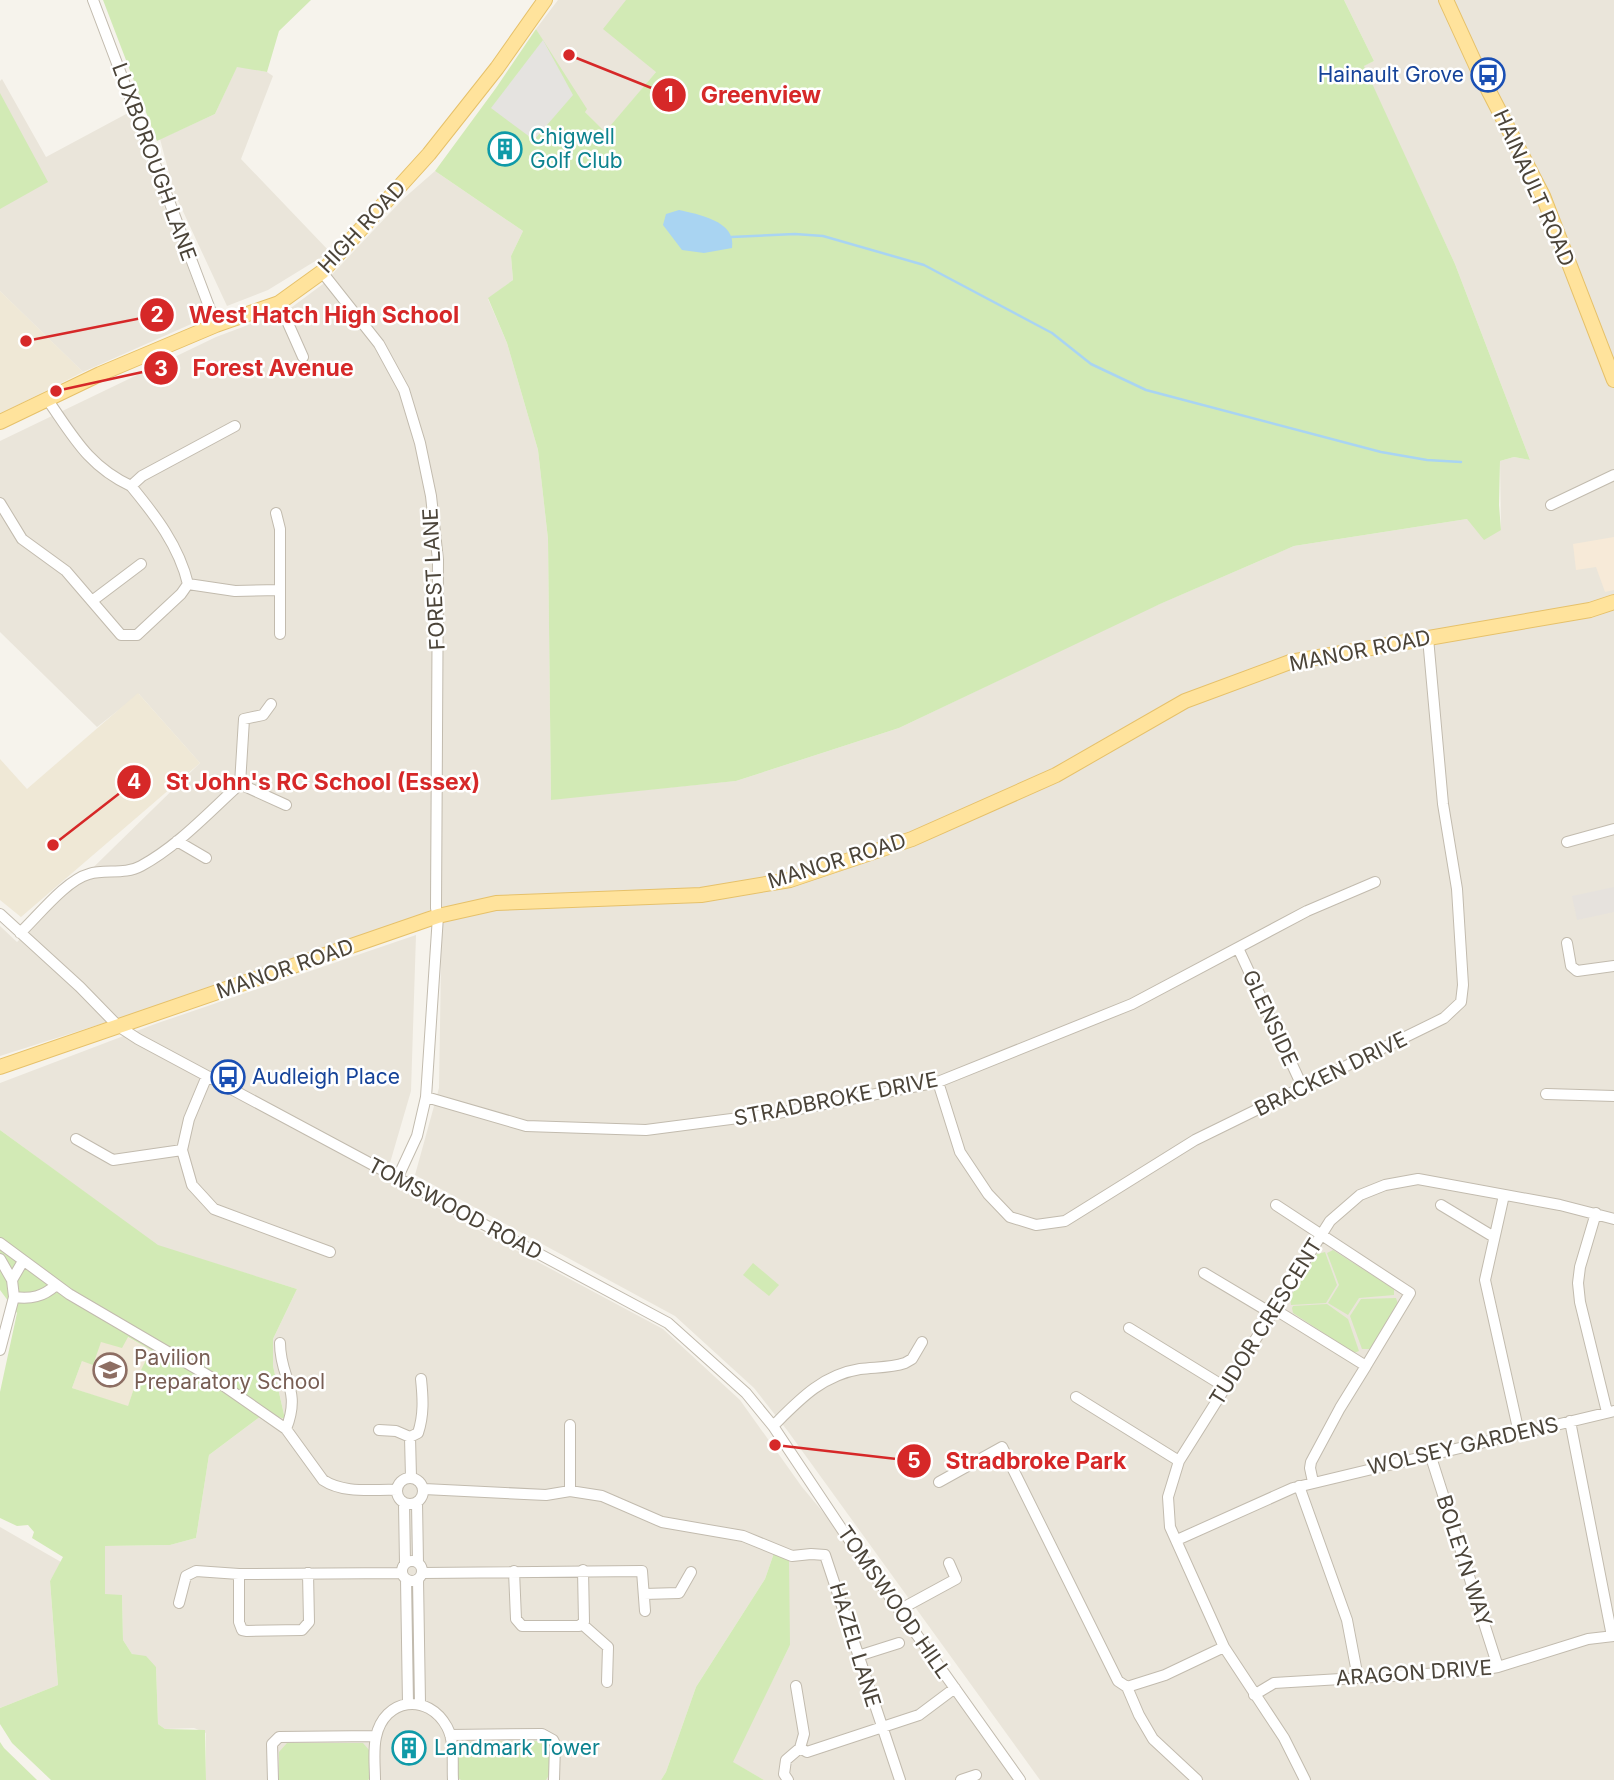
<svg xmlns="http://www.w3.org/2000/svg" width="1614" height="1780" viewBox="0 0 1614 1780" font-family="Inter,sans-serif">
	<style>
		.residential { fill: #eae5da }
		.commercial { fill: #f7ead8 }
		.industrial { fill: #e6e2dd }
		.education { fill: #efe8d6 }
		.green { fill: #d2eab5; fill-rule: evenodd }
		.parking { fill: #e5e3e0 }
		.water { fill: #a9d4f2 }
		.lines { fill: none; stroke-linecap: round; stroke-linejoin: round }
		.stream { stroke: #a9d4f2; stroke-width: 2.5 }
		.minor-casing { stroke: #c2bbae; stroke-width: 12 }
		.major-casing { stroke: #e6c16a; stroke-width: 16 }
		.minor { stroke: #fff; stroke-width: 10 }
		.major { stroke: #ffe39c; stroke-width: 14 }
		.labels { text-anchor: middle; stroke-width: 5; stroke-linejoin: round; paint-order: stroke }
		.transit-label { font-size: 21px; fill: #164399; stroke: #fff; text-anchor: end }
		.culture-label { font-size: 21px; fill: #0d838f; stroke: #fff; text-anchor: start }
		.street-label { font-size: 21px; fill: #4b4439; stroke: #fff }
		.education-label { font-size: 21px; fill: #785e54; stroke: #fff; text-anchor: start }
		.leader { fill: none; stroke: #d62828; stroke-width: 2.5 }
		.callout-dot { fill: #d62828; stroke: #fff; stroke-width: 2.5 }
		.mark-label { font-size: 21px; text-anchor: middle; font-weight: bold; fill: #fff }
		.callout-label { font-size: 23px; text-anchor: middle; font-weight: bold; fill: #d62828; stroke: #fff; stroke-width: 5; stroke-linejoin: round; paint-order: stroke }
	</style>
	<rect width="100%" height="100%" fill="#f6f3ec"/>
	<path class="residential" d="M558,0H711L656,72L605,133L585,112L536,29Z
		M1344,0H1614V1780H1040L787,1430L754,1388L675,1316L415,1175L439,1088L442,903L421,915L123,1017L0,1056V926L17,942L200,763L139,694L97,727L0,632V441L216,337L288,310L323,284L403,199L435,171L523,231L511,256L513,280L488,299L507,343L538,450L548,539L551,799L736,781L899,728L1141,612L1294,546L1467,519L1501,530L1500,461L1514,457L1530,460L1455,264L1363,66L1374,61Z
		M237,66L267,72L273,76L241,159L330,252L268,290L227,306L174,192L160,139L215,114Z
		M2,79L46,157L128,113L207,317L83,372L0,291V81Z
		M416,935L411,1091L385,1180L663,1329L740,1400L802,1487L843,1536L1014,1780H764L732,1762L790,1645L774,1553L765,1579L696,1687L666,1772L661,1780H206V1733L194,1728L165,1729L158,1724L156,1667L132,1654L123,1640L122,1595H105V1546L170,1545L196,1538L209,1455L265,1413L285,1419L273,1366V1339L297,1289L158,1246L0,1130V1083L155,1024Z
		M0,1527L61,1562L50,1581L58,1685L0,1708Z"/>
	<path class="commercial" d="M1614,537V590L1605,592L1596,567L1576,570L1573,544Z"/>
	<path class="industrial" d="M1614,887V912L1577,920L1572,896Z"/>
	<path class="education" d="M0,291L83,372L0,414Z
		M138,693L200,763L21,917L0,900V759L27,789Z
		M127,1337L152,1350L138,1376L128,1407L72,1388L82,1361L101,1342Z"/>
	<path class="green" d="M103,0H311L279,31L267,72L237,67L215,114L157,141Z
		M626,0H1344L1374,61L1364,66L1455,264L1530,460L1514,457L1500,461L1499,505L1501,530L1484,540L1467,519L1294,546L1160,604L899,728L736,781L551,800L548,539L538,450L507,343L488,298L513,280L511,256L523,231L435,171L496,88L536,29L587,109L585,112L605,132L656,72L603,29Z
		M0,93L48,182L0,209Z
		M0,1130L158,1245L297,1289L273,1339V1366L285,1419L265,1413L209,1455L196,1538L170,1545L105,1546V1594L122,1595L123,1640L132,1654L146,1656L156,1667L158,1724L165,1729L205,1730L206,1780H51L12,1743L0,1724V1708L58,1685L50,1581L63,1557L32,1538L34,1532L28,1525L17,1526L0,1518V1392L17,1313L0,1290ZM128,1337L151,1350L138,1376L128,1406L72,1388L82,1361L93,1365L101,1342L122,1348Z
		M1333,1250L1394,1289V1295L1359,1298L1348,1315L1328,1303L1339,1285L1327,1253Z
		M1325,1252L1337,1285L1326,1303L1291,1305L1290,1297L1317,1254Z
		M753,1263L779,1285L769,1296L743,1275Z
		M1396,1298L1398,1304L1370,1349H1362L1350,1316L1361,1299Z
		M1327,1304L1348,1319L1359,1351L1354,1353L1293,1313L1292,1308L1293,1306Z
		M774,1553L789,1560L790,1645L733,1762L764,1780H661L666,1772L696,1687L765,1579Z
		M541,1741L549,1747V1775L546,1780H461L458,1778L457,1748L465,1742Z
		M0,1742L4,1748L37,1780H0Z
		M287,1743H363L369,1750L370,1778L368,1780H279V1752Z"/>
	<path class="parking" d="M543,40L573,95L534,140L491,108Z"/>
	<path class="water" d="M679,210C697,214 737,221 732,248L704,253L682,250L663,225L666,214Z"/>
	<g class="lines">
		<path class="stream" d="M731,237L795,234L823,236L924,265L1052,333L1091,364L1146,390L1381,452L1427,460L1461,462"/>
		<defs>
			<path id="minor" d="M93,0L216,325
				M322,272L379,344L404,390L420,443L431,496L438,560L436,908L438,916L426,1097L417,1136L398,1177
				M279,303L303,357
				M47,399C73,436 88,466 131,486L142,476L235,426
				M131,486C155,515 179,546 188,584
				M0,503L22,539L66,571L121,635H137L181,594L188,584
				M1551,505L1614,475
				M276,513L280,529V634
				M188,584L235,591L280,590
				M92,601L141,564
				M240,784L286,805
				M177,841L206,858
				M1567,842L1614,829
				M0,914L80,987L118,1026L138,1039L668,1323L746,1393L773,1426L843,1531L1020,1780
				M20,933C38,916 66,880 89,874C105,869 125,875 141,866C178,846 209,812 240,784L244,719L263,715L271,704
				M1567,943L1571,966L1577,971L1614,966
				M1238,948L1303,1088
				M207,1076L189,1119L182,1150L192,1185L214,1209L330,1252
				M938,1082L960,1152L988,1194L1010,1217L1036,1225L1065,1221L1195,1140L1444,1018L1461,1002L1463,985L1457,889L1443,804L1428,638
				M1546,1094L1614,1096
				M426,1097L526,1126L646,1130L778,1113L938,1082L1132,1004L1307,911L1375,882
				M76,1139L113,1160L182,1150
				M1504,1195L1485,1280L1519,1433
				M1441,1205L1494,1237
				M1596,1213L1580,1267L1578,1283L1580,1302L1607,1412
				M0,1243L69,1294L214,1379L286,1429L323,1480C344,1494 373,1489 397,1490
				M0,1259L12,1280
				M1204,1273L1271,1313
				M14,1297C31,1299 43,1297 56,1285
				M1274,1309L1366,1366L1410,1293L1276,1205
				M1129,1328L1225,1387
				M280,1343C280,1380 302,1388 286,1429
				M0,1350L14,1297L12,1280L23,1261
				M1076,1397L1179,1461
				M1570,1421L1612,1636
				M570,1425V1491
				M773,1426C799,1400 822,1375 860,1369C875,1367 890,1368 905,1363L912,1359L922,1342
				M379,1430L396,1431L410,1437L418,1433C424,1415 423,1398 421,1379
				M410,1437L411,1477
				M1430,1454L1498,1667
				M397 1491a13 13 0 1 1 26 0a13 13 0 1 1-26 0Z
				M939,1482L1002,1447L1118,1681L1127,1687L1165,1675L1224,1647
				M1313,1482L1310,1468L1311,1462L1340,1408L1366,1366
				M1299,1486L1347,1620L1358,1678
				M424,1489L546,1495L570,1491L602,1496L662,1522L743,1536L792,1556L811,1554L825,1555L900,1780
				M417,1502L418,1563
				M404,1503L405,1563
				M1177,1540L1293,1488L1614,1411
				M402 1571a10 10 0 1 1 20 0a10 10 0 1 1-20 0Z
				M514,1571L516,1619L522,1626H579L584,1622L583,1570
				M422,1573L642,1571L645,1611
				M239,1574V1622L242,1630L247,1631L302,1630L309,1622L308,1573
				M406,1579L408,1704
				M418,1579L420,1703
				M644,1594L679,1593L691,1572
				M179,1603L186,1576L196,1571L239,1574L402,1573
				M899,1610L956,1579L949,1563
				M582,1624L608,1647L607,1682
				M858,1656L899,1643
				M796,1686L804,1734L800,1748L807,1752L919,1715L955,1688
				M1127,1687L1139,1715L1153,1739L1197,1780
				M1254,1695L1274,1683L1474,1671L1498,1667L1588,1639L1614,1636
				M450,1735L542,1734L553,1740L555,1744L554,1780
				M273,1780L272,1744L279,1737L376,1736
				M375,1780C375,1766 373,1750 376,1737C384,1698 428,1692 447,1727C455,1742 452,1763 453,1780
				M788,1780L784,1774L786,1760L800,1748
				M961,1780L976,1775
				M1305,1780L1284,1738L1224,1647L1170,1527L1168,1497L1179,1461L1330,1221L1360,1195L1385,1185L1418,1179L1560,1205L1614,1219"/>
			<path id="major" d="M1446,0L1479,72L1543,196L1614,380
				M0,422L100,374L216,325L279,303L322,272L429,154L497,68L545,0
				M0,1067L438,916L496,903L701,895L790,880L912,839L1056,775L1185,701L1290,662L1590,610L1614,602"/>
		</defs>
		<use href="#minor" class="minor-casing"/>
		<use href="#major" class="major-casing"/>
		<use href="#minor" class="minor"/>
		<use href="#major" class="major"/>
	</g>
	<defs>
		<symbol id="bus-ring" viewBox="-11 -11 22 22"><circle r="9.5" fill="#fff" stroke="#1a4fb4" stroke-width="1.5"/><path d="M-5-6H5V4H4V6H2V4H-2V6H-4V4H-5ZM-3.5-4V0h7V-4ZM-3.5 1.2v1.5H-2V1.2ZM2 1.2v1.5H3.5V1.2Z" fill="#1a4fb4"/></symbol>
		<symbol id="building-ring" viewBox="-11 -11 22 22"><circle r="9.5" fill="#fff" stroke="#0f9aa8" stroke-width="1.5"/><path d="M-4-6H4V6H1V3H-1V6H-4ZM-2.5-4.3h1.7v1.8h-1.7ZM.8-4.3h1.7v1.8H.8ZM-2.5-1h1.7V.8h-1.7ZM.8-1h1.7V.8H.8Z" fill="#0f9aa8"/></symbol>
		<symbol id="school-ring" viewBox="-11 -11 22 22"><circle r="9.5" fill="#fff" stroke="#8d6e63" stroke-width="1.5"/><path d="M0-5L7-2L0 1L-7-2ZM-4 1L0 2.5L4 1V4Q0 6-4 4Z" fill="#8d6e63"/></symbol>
	</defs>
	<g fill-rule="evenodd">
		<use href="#bus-ring" x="1469" y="56" width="38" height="38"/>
		<use href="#building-ring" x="486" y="130" width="38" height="38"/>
		<use href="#bus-ring" x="209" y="1058" width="38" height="38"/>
		<use href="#school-ring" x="91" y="1351" width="38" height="38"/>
		<use href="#building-ring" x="390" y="1729" width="38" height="38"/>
	</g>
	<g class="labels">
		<g class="transit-label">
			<text x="1464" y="82">Hainault Grove</text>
			<text x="252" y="1084" text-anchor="start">Audleigh Place</text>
		</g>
		<g class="culture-label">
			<text x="530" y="144">Chigwell<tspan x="530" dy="24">Golf Club</tspan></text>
			<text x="434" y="1755">Landmark Tower</text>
		</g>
		<g class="street-label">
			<text transform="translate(154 162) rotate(70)" y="7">LUXBOROUGH LANE</text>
			<text transform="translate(1534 188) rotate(66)" y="7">HAINAULT ROAD</text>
			<text transform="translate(362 227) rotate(-47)" y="7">HIGH ROAD</text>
			<text transform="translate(434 579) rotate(-93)" y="7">FOREST LANE</text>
			<text transform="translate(1360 651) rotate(-11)" y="7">MANOR ROAD</text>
			<text transform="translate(837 861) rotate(-17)" y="7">MANOR ROAD</text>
			<text transform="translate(285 969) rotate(-19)" y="7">MANOR ROAD</text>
			<text transform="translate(1270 1018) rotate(65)" y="7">GLENSIDE</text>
			<text transform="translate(1331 1074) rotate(-26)" y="7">BRACKEN DRIVE</text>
			<text transform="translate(836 1099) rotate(-11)" y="7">STRADBROKE DRIVE</text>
			<text transform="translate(455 1209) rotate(28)" y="7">TOMSWOOD ROAD</text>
			<text transform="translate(1266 1322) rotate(-58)" y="7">TUDOR CRESCENT</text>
			<text transform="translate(1463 1446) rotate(-13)" y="7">WOLSEY GARDENS</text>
			<text transform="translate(1464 1561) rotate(72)" y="7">BOLEYN WAY</text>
			<text transform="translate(894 1602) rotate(55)" y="7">TOMSWOOD HILL</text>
			<text transform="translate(855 1645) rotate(73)" y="7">HAZEL LANE</text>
			<text transform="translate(1414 1673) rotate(-4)" y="7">ARAGON DRIVE</text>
		</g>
		<g class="education-label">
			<text x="134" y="1365">Pavilion<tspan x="134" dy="24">Preparatory School</tspan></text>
		</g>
	</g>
	<path class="leader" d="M569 55L669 95M26 341L157 315M56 391L161 368M53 845L134 782M775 1445L914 1461"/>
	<g class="callout-dot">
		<circle cx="569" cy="55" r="7"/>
		<circle cx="26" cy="341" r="7"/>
		<circle cx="56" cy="391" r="7"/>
		<circle cx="53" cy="845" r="7"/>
		<circle cx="775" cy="1445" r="7"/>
		<circle cx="669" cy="95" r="18"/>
		<circle cx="157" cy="315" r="18"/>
		<circle cx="161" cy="368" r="18"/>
		<circle cx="134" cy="782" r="18"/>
		<circle cx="914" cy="1461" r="18"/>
	</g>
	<g class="mark-label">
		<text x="669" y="102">1</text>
		<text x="157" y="322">2</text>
		<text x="161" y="376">3</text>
		<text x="134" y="789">4</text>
		<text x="914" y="1468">5</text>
	</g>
	<g class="callout-label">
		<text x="761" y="103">Greenview</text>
		<text x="324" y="323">West Hatch High School</text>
		<text x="273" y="376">Forest Avenue</text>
		<text x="323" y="790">St John's RC School (Essex)</text>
		<text x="1036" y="1469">Stradbroke Park</text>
	</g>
</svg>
